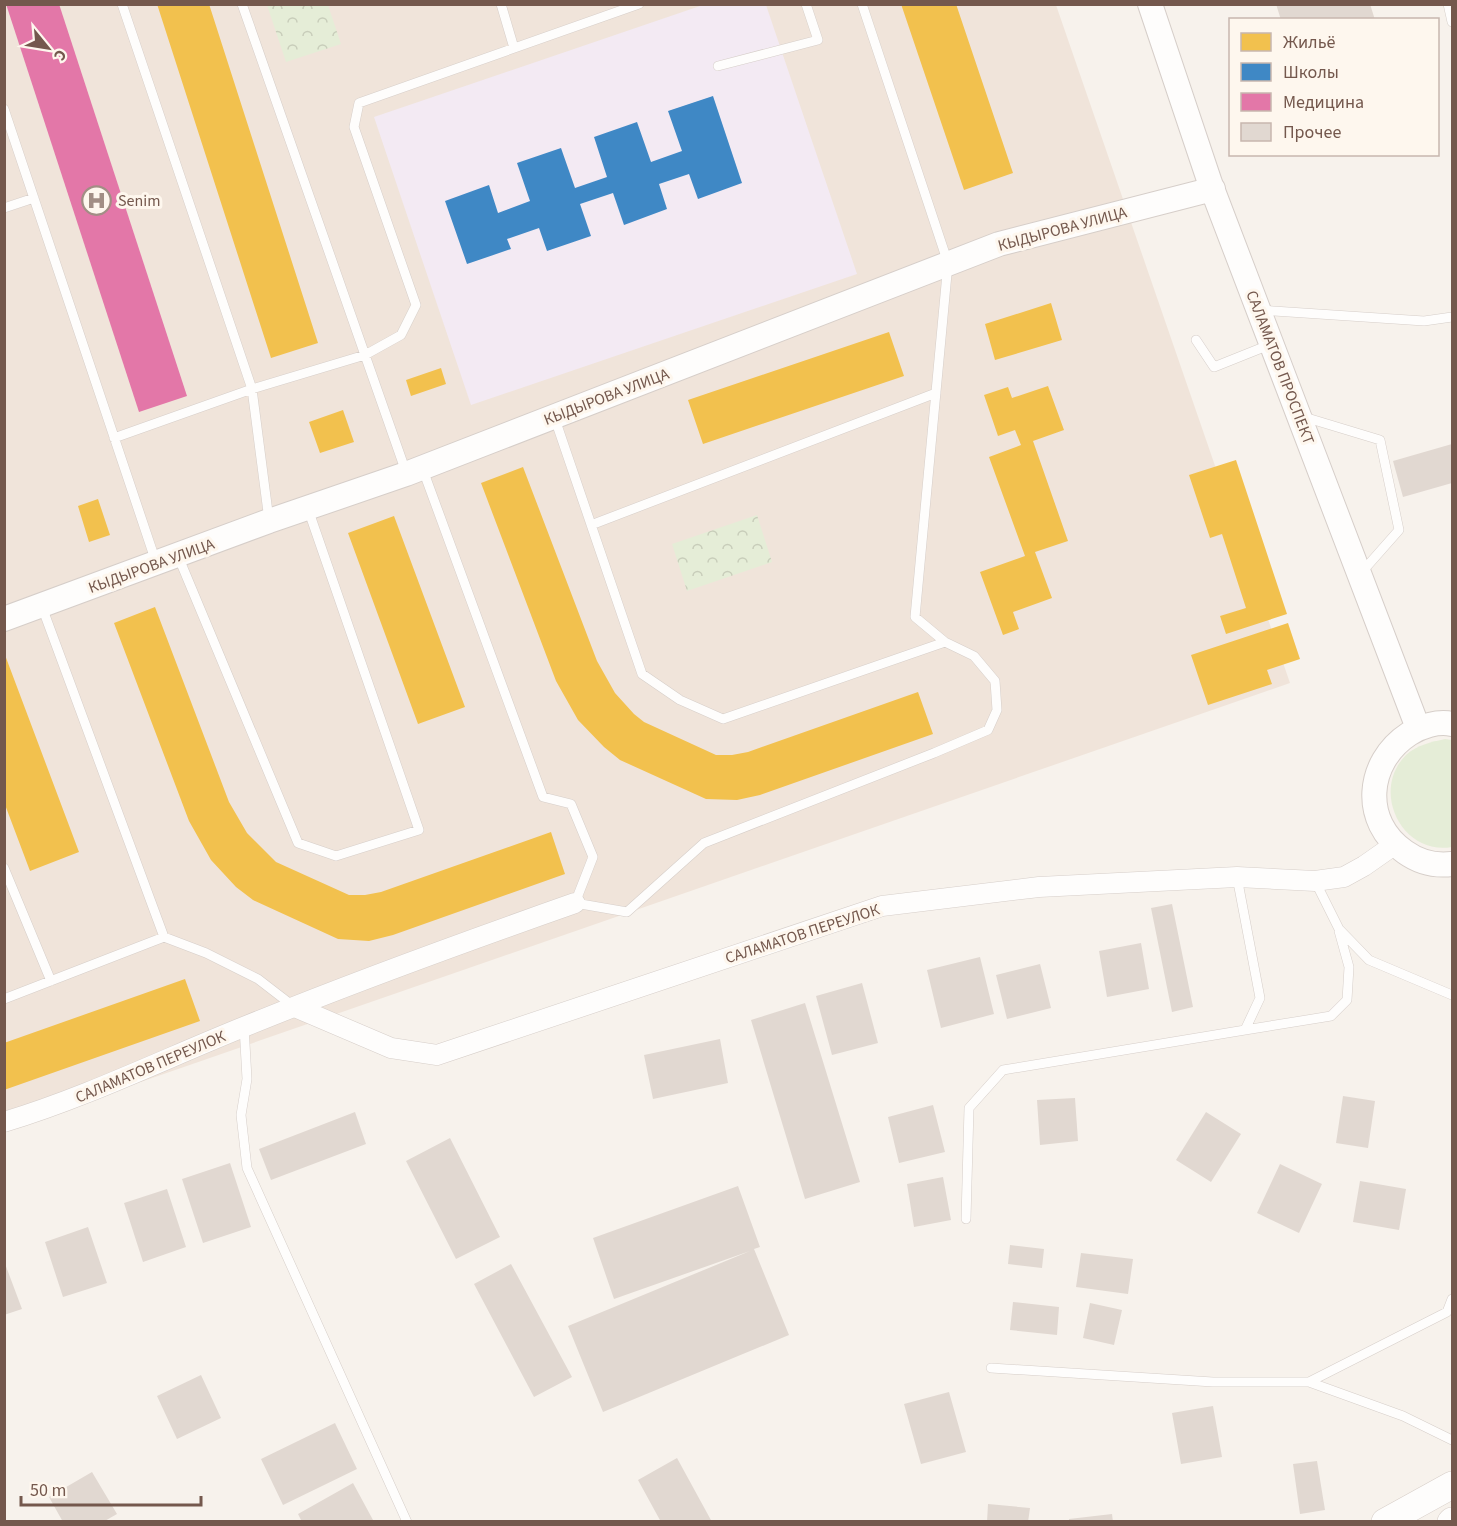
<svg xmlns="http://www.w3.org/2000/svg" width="1457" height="1526" viewBox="0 0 1457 1526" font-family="'Source Sans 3',sans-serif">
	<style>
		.residential { fill: #f0e4da }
		.education { fill: #f3eaf3 }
		.green { fill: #e5edd7 }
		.park { fill: url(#park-crowns) }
		.homes { fill: #f2c14e }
		.schools { fill: #3f88c5 }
		.health { fill: #e377a8 }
		.building { fill: #e1d8d1 }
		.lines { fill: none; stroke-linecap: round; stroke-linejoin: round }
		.service-casing { stroke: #d6cec9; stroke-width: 10 }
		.minor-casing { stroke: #d6cec9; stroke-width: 21 }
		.tertiary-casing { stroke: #d6cec9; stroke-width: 26 }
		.secondary-casing { stroke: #d7cec8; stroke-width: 28 }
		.service { stroke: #fefdfc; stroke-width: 9 }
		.minor { stroke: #fefdfc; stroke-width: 20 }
		.tertiary { stroke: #fefdfc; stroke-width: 24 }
		.secondary { stroke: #fefdfc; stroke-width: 27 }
		.labels { text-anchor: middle; stroke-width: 6; stroke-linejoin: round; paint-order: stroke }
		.poi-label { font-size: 16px; fill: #74584d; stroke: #fef7ee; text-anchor: start }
		.street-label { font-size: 16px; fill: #74584d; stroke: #fef7ee }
	</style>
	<defs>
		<pattern id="park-crowns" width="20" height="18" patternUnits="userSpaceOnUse" patternTransform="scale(1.5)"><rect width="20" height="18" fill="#e5edd7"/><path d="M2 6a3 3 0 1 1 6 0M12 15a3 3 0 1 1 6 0" fill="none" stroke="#c8cdba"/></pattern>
	</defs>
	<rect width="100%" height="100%" fill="#f7f2ec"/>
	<path class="residential" d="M4,5H1056L1290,683L5,1129Z"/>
	<path class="education" d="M703,5H766L857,274L471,405L374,117Z"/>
	<path class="green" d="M1445,739L1452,740V847C1402,856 1370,791 1406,755C1417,745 1431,742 1445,739Z"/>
	<path class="park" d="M267,5H328L341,44L286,62Z
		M757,515L772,562L687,591L672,544Z"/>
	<path class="homes" d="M157,4H209L318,343L271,358Z
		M901,4H956L1013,173L964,190Z
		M1051,303L1062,340L995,360L985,324Z
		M889,332L904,376L703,444L688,400Z
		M441,368L446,384L411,396L406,380Z
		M1048,386L1064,430L1033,441L1068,541L1035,552L1052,598L1013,612L1019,629L1003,635L980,572L1025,556L989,457L1021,445L1015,430L998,436L984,395L1008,387L1012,398Z
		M343,410L354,442L320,453L309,422Z
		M1236,460L1287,614L1226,634L1220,616L1246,608L1222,534L1210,538L1189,475Z
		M523,467L597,661L615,693L634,714L644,722L716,755H732L748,752L918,692L933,734L760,795L737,800L706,799L620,760L604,747L578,720L556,681L481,483Z
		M98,499L110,535L89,542L78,506Z
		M394,516L465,707L418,724L348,533Z
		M155,607L229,802L247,833L276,862L349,895H365L381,892L551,832L565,874L393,935L369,941L338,939L253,900L236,887L211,860L189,821L114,623Z
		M1288,623L1300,659L1267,670L1272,684L1208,705L1191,655Z
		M5,655L79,852L30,871L4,802Z
		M185,979L200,1021L4,1090V1043Z"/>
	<path class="schools" d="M713,96L742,183L698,199L689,174L659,184L667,209L624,225L613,193L580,204L591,236L547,251L539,228L507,239L511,249L467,264L445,201L489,185L498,213L530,201L517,163L561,148L575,188L607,177L594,137L637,122L651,162L682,151L668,111Z"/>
	<path class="health" d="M6,4H59L187,396L139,412Z"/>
	<path class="building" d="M1276,4H1370L1375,20H1281Z
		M1452,444V483L1403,497L1393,461Z
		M1172,904L1193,1007L1172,1012L1151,908Z
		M1141,943L1149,989L1107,997L1099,951Z
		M980,957L994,1014L941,1028L927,970Z
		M1040,964L1051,1008L1007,1019L996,975Z
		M862,983L878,1043L832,1055L816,996Z
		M805,1003L860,1182L805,1199L751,1020Z
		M720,1039L728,1083L653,1099L644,1055Z
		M1343,1096L1375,1101L1368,1148L1336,1143Z
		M1075,1098L1078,1141L1040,1145L1037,1100Z
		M933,1105L945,1152L899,1163L888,1117Z
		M355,1112L366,1144L271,1180L259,1149Z
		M1206,1112L1241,1134L1211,1182L1176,1160Z
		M450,1138L500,1237L456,1259L406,1161Z
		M230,1163L251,1227L203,1243L182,1179Z
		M1280,1164L1322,1184L1299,1233L1257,1213Z
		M943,1177L951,1220L914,1227L907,1184Z
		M1360,1181L1406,1189L1399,1230L1353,1222Z
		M738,1186L760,1247L754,1249L789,1335L603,1412L568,1326L750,1251L614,1299L593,1238Z
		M167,1189L186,1247L143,1262L124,1203Z
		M88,1227L107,1283L63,1297L45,1242Z
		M1010,1245L1044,1249L1042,1268L1008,1264Z
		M1081,1253L1133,1259L1128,1294L1076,1287Z
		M4,1261L22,1309L4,1315Z
		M511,1264L572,1377L534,1397L474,1284Z
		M1013,1302L1059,1307L1057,1335L1010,1330Z
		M1090,1303L1122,1310L1114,1345L1083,1338Z
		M201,1375L221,1418L177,1439L157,1396Z
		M949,1392L966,1452L921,1464L904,1404Z
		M1213,1406L1222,1457L1181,1464L1172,1413Z
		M335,1423L357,1469L283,1505L261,1459Z
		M677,1458L712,1522H661L638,1480Z
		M1317,1461L1325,1510L1300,1514L1293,1464Z
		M92,1472L117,1514L103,1522H63L49,1497Z
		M353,1483L373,1520L302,1522L298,1514Z
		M988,1504L1030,1508L1028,1522H987Z
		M1112,1514L1113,1522H1069V1519Z"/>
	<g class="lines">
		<defs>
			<path id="service" d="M122,4L252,389L269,520
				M242,4L406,472
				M501,4L514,48
				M1448,4L1452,22
				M718,66L818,40L806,4
				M4,109L156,562
				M4,208L34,198
				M1260,310L1424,321L1452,317
				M1196,340L1214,367L1269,345
				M1304,417L1380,440L1399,530L1361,573
				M555,419L642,674L680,700L723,719L945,642
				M114,438L252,389L365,355L401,335L416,305L354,127L359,103L639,4
				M423,470L543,797L571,804L593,857L575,903L627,912L704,843L934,753L988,730L997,710L995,681L974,656L945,642L915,617L948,263L862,4
				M591,525L936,393
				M178,556L298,843L336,856L419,830L308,509
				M42,607L164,937
				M4,868L51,981
				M1315,881L1339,929L1369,960L1452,995
				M4,999L164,937L206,953L258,979L293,1006
				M244,1026L247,1079L241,1115L247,1168L407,1522
				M1245,1030L1331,1016L1347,1000L1349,967L1339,931
				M966,1219L969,1108L1003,1070L1245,1030L1260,998L1237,877
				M991,1368L1213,1382H1309L1403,1416L1452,1440
				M1309,1382L1447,1312L1452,1299"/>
			<path id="minor" d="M295,1007L391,1048L437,1055L882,906L1039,887L1237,877L1315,881L1344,877L1364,866L1394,845
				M4,1122C87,1097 166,1058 246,1026C354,982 464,942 575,903"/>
			<path id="tertiary" d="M1150,4L1210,183L1418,728
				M4,619L269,521L406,474L999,244L1213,189
				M1452,724C1438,721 1421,726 1409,734C1366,762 1361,822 1405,852C1419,862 1436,866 1452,864"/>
			<path id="secondary" d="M1385,1522L1452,1485
				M1451,1522L1452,1521"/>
		</defs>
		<use href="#service" class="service-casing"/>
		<use href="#minor" class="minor-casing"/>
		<use href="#tertiary" class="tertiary-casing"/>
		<use href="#secondary" class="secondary-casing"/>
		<use href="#service" class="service"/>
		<use href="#minor" class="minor"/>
		<use href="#tertiary" class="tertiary"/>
		<use href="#secondary" class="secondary"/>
	</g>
	<defs>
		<symbol id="hospital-ring" viewBox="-11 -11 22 22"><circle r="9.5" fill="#fef7ee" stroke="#a28e85" stroke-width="1.5"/><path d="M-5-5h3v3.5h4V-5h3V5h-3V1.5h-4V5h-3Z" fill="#a28e85"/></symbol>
	</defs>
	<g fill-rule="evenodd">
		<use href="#hospital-ring" x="80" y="184" width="33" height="33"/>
	</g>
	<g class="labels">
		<g class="poi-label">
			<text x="118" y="206">Senim</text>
		</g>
		<g class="street-label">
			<text transform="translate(1062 228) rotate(-15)" y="6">КЫДЫРОВА УЛИЦА</text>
			<text transform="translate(1281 367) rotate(69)" y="6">САЛАМАТОВ ПРОСПЕКТ</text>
			<text transform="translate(606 396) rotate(-21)" y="6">КЫДЫРОВА УЛИЦА</text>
			<text transform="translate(151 565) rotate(-20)" y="6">КЫДЫРОВА УЛИЦА</text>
			<text transform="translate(802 933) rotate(-18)" y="6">САЛАМАТОВ ПЕРЕУЛОК</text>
			<text transform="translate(150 1066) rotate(-23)" y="6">САЛАМАТОВ ПЕРЕУЛОК</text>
		</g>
	</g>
	<rect width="1457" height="1526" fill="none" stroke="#74584d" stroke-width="12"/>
	<rect x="1229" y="18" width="210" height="138" fill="#fef7ee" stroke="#c7b7ae" stroke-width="1.5"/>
	<rect x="1241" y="33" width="30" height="18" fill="#f2c14e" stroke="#c7b7ae" stroke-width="1.5"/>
	<text x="1283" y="48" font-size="18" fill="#74584d">Жильё</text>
	<rect x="1241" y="63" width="30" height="18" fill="#3f88c5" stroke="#c7b7ae" stroke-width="1.5"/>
	<text x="1283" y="78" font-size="18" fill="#74584d">Школы</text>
	<rect x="1241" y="93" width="30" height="18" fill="#e377a8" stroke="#c7b7ae" stroke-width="1.5"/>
	<text x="1283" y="108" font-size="18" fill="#74584d">Медицина</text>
	<rect x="1241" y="123" width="30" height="18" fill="#e1d8d1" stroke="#c7b7ae" stroke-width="1.5"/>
	<text x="1283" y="138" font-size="18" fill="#74584d">Прочее</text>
	<g transform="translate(48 48) rotate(120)" stroke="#fef7ee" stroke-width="4.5" paint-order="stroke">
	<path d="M0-4.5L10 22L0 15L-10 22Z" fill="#74584d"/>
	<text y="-9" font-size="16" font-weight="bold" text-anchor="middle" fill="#74584d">С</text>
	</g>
	<path d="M21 1496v9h180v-9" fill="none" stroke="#74584d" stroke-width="3"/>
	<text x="30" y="1496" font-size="18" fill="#74584d" stroke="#fef7ee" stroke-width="4.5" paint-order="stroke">50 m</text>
</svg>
